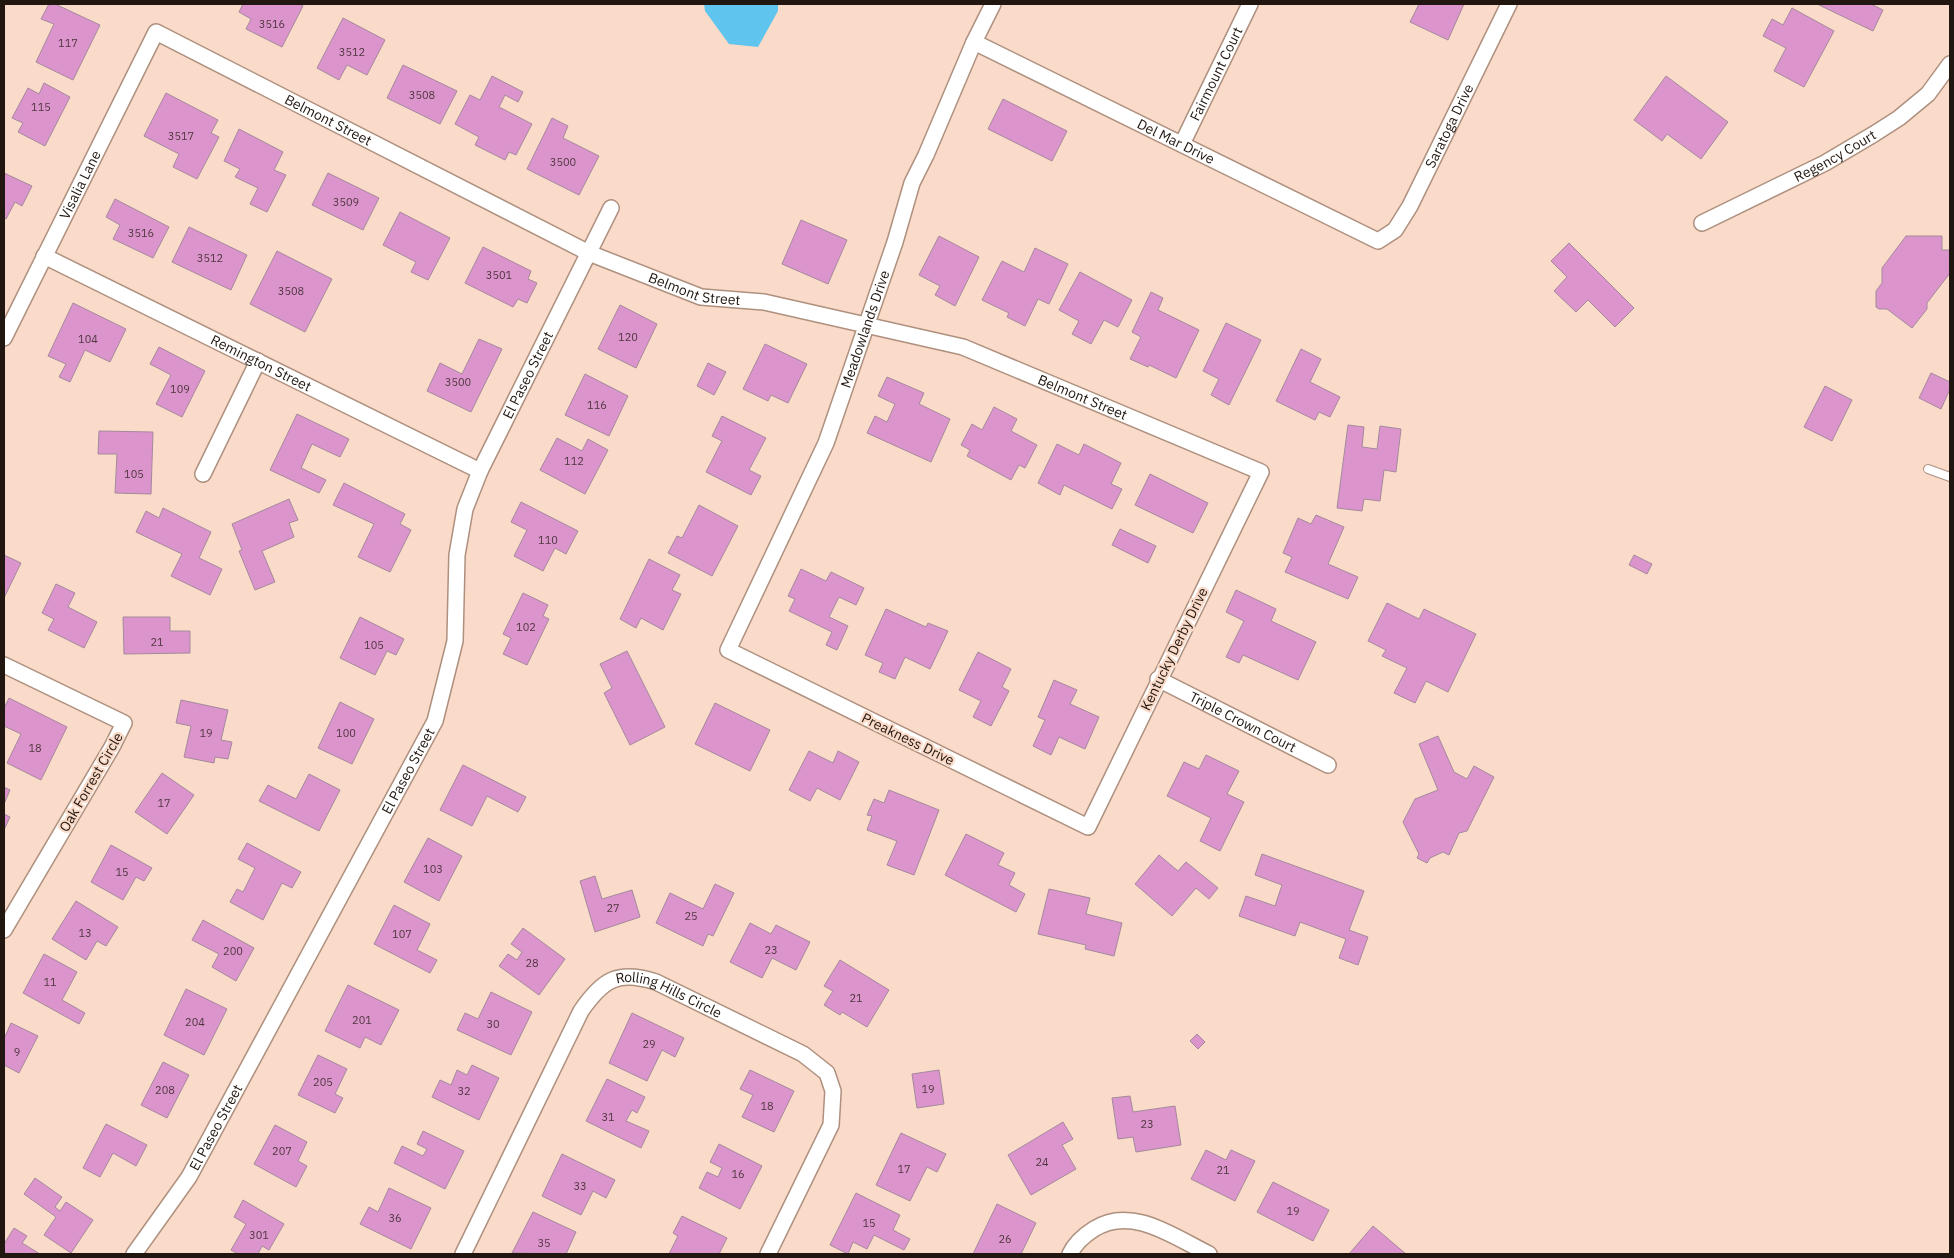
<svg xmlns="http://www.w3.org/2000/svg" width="1954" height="1258" viewBox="0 0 1954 1258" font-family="'IBM Plex Sans',sans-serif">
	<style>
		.water { fill: #5fc5ef }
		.building { fill: #dc95cc; stroke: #a4899d }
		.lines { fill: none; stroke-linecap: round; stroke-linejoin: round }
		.service-casing { stroke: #ae907f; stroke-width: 10 }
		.minor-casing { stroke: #ae907f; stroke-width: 18 }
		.service { stroke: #fff; stroke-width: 8 }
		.minor { stroke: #fff; stroke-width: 15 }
		.labels { text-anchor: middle; stroke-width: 4.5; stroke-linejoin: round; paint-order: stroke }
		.number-label { font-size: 11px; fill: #50363f }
		.street-label { font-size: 14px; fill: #221710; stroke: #fadac8 }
	</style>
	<rect width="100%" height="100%" fill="#fadac8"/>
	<path class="water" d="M704,4H778V11L758,47L729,44L705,11Z"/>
	<path class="building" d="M49,4H55L100,25L73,80L36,62L54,24L41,19Z
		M243,4H299L303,6L282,47L246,29L251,19L239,12Z
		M1419,4H1464L1448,40L1410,22Z
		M1817,4H1871L1883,10L1873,31Z
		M1792,8L1834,31L1804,87L1774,71L1786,48L1763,36L1772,19L1783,25Z
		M343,18L385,40L367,75L347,65L339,80L317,68Z
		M403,65L457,91L440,124L387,98Z
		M492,76L523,92L518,102L505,95L499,107L532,124L516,155L509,152L505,160L475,145L479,137L455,124L470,95L480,100Z
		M1666,76L1728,122L1701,159L1667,134L1662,141L1634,120Z
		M44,83L70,97L45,146L18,132L23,123L12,118L28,88L39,94Z
		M166,93L218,120L211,133L219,137L197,179L173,167L179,154L144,136Z
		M1003,99L1067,131L1052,161L988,129Z
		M552,118L568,126L563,138L599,156L579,195L527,169Z
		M239,129L283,152L274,170L286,175L267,212L250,204L258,188L235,177L240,169L224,161Z
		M4,173L32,186L22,206L15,202L6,219L4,218Z
		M328,173L379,198L363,230L312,205Z
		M115,199L169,227L153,258L113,239L120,225L106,217Z
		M400,212L450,238L428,280L411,272L416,262L383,245Z
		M801,220L847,240L828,284L782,264Z
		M189,227L247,255L231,290L172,262Z
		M939,236L979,257L955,306L935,295L940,286L919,275Z
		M1906,236H1942V250H1950V273L1927,303V309L1912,328L1887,309H1879L1876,307V291L1882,283V268Z
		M1569,243L1634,308L1615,327L1588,300L1576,312L1554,291L1567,277L1551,261Z
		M483,247L531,271L528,279L537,283L527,303L518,299L513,307L465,283Z
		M1035,248L1068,264L1049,304L1038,299L1025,326L1007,317L1009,313L982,300L1002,261L1024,272Z
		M277,251L332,279L305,332L250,304Z
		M1080,272L1132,300L1118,327L1104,320L1091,344L1072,334L1079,321L1059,310Z
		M1151,292L1163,298L1158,310L1199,330L1176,378L1149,365L1148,367L1130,359L1141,337L1132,332Z
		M73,303L126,329L110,362L85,350L70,382L59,377L66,364L48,356Z
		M620,305L657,324L636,368L598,349Z
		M1226,323L1261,340L1229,405L1211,395L1219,379L1203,371Z
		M479,339L502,349L471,412L427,391L440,363L462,374Z
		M765,344L807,364L788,403L771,395L768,401L743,389Z
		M159,347L205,371L182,417L156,404L171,375L150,364Z
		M1301,349L1321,359L1310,382L1340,397L1330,417L1319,412L1315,420L1276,401Z
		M708,363L726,372L714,395L697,386Z
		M1931,373L1950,382V389L1941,409L1919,398Z
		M585,374L628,396L609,436L565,415Z
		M887,377L924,393L919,404L950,419L931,462L867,433L875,416L887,422L895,404L878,396Z
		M1825,386L1852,400L1832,441L1804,427Z
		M994,407L1017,419L1011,431L1037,445L1025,468L1019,465L1011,480L967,456L970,450L961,445L972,424L982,430Z
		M297,414L349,439L340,457L312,444L301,468L326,480L319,493L270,470Z
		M722,416L766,438L749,470L761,476L751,495L706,472L722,441L712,436Z
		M1348,425L1364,427L1362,447L1377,449L1380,426L1401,429L1396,472L1384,470L1380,501L1364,499L1362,511L1337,508Z
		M99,431L153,432L151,494L115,493L117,454H98Z
		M557,438L582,451L588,439L608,450L585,494L540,470Z
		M1057,444L1079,455L1084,444L1121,463L1111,484L1122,489L1112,509L1064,485L1060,495L1038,483Z
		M1150,474L1208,503L1193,533L1135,505Z
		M344,483L405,514L400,524L411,530L390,572L358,557L374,524L333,505Z
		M289,499L298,520L289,523L294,537L262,551L275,582L255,590L239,551L242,550L232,524Z
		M521,502L578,531L566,554L555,548L543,571L514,556L527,530L511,522Z
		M699,505L738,526L712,576L668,553L677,536L682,538Z
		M163,508L211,532L199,558L222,569L210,595L171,576L182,554L136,532L146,511L159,518Z
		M1316,515L1344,527L1328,564L1358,577L1348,599L1285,572L1292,557L1283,553L1298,518L1311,524Z
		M1120,529L1156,546L1148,563L1112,545Z
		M4,555L21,563L4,598Z
		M1634,555L1652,564L1647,574L1629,565Z
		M649,559L680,575L672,590L681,594L663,630L641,618L636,628L620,619Z
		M801,569L826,581L831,572L864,588L856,605L839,597L829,617L848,626L837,650L826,645L832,632L789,611L795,599L788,596Z
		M56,584L75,593L68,607L97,622L84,648L48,630L54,619L42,613Z
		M1236,590L1276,609L1271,621L1316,642L1298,680L1243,655L1239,663L1226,657L1244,621L1226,612Z
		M523,593L548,605L543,616L549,619L527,665L503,654L511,638L503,634Z
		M1387,603L1419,619L1424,609L1476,634L1448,692L1426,681L1415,703L1394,693L1407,668L1382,656L1386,650L1368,641Z
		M886,609L926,627L928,623L948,631L930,669L905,657L895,679L879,672L883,663L865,655Z
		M123,617H170V631H190V653L124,654Z
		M360,617L404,639L396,655L387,651L375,675L340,658Z
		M627,651L665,727L630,745L604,693L612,688L600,664Z
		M978,652L1011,669L1002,687L1009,691L991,726L973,717L981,701L959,690Z
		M1054,680L1077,690L1070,704L1099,717L1085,749L1059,737L1051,755L1033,746L1045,720L1038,717Z
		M9,698L67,727L41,780L7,763L21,734L4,726V708Z
		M181,700L228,710L221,740L232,742L228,759L215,757L214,763L184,757L191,726L176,723Z
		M340,702L374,719L352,764L318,748Z
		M715,703L770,730L750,771L695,744Z
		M1438,736L1454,772L1467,779L1474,766L1494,777L1467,831L1459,833L1449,855L1443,852L1430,858L1427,863L1417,858L1419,854L1403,822L1415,799L1438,790L1419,744Z
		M809,751L833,763L838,751L859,762L840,800L817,788L810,801L789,790Z
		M1206,755L1239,771L1227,794L1244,802L1220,851L1200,841L1211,818L1167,796L1184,762L1199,769Z
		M463,765L526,797L518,812L487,796L472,826L440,810Z
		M162,773L194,795L167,834L135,812Z
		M309,774L340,790L319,831L259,801L268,785L296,799Z
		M4,787L10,790L4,804Z
		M889,790L939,810L914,875L887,865L897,841L867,830L872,816L867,815L874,799L884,803Z
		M4,814L10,817L4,830Z
		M966,834L1004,853L998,865L1015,873L1009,885L1025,894L1016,912L945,875Z
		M428,838L462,856L439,901L404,882Z
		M247,843L301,872L292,888L282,883L263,920L230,902L237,889L243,892L255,868L238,859Z
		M111,845L152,868L144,881L136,877L123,900L91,882Z
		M1262,854L1364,891L1349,930L1368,937L1358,965L1339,958L1346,939L1300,922L1295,936L1239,916L1246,896L1275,906L1282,885L1255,875Z
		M1159,855L1178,871L1186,862L1218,888L1209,899L1196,888L1172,916L1135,884Z
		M595,876L602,899L632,890L640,917L595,932L580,881Z
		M715,884L734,893L713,936L708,934L703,946L656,923L670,893L703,909Z
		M1049,889L1090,898L1086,914L1122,923L1114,956L1085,949L1086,945L1038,934Z
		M76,901L118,927L106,946L97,941L86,960L52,939Z
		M394,905L430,924L417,950L437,960L430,973L374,944Z
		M203,920L254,948L236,981L212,967L219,954L192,940Z
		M750,923L771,934L776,925L810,942L796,970L772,958L762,978L730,962Z
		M523,928L565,959L539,995L499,966L508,954L517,960L522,952L511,944Z
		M44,954L77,972L62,1000L85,1013L79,1024L23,993Z
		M840,960L889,990L867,1027L842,1012L840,1015L824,1005L833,991L824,986Z
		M348,985L399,1010L381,1045L365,1037L360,1048L325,1031Z
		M186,989L227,1009L204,1055L164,1035Z
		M491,992L532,1012L511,1055L457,1030L465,1013L478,1019Z
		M632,1013L684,1038L675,1057L662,1050L647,1081L609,1063Z
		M11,1023L38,1036L19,1073L4,1065V1039Z
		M1197,1034L1205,1042L1198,1049L1190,1041Z
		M318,1055L347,1069L335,1094L343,1098L335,1113L298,1095Z
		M163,1062L189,1075L167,1118L141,1105Z
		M472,1065L499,1078L479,1120L432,1097L440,1080L451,1085L457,1070L467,1075Z
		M750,1070L794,1091L774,1132L742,1117L753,1095L740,1089Z
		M939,1070L944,1104L917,1108L912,1074Z
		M607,1079L645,1097L637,1113L632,1110L626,1121L649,1131L641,1148L586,1121Z
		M1130,1096L1133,1112L1175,1106L1181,1145L1136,1152L1133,1137L1118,1139L1112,1098Z
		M1063,1122L1073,1139L1062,1145L1076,1169L1031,1195L1008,1155Z
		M106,1124L147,1145L136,1166L113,1153L100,1177L83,1168Z
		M275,1125L307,1142L298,1161L307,1166L296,1187L254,1164Z
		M423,1131L464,1151L445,1189L394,1163L402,1146L423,1156L427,1149L417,1144Z
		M901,1133L946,1154L937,1172L927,1167L910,1201L876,1185Z
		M719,1144L762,1166L740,1209L699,1188L707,1172L718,1177L722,1168L710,1162Z
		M1206,1150L1226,1160L1231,1150L1255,1161L1235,1201L1191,1179Z
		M562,1154L615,1180L606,1198L593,1191L581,1215L542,1196Z
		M35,1178L62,1197L55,1207L60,1211L66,1202L93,1220L71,1253L44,1235L56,1217L24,1194Z
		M1273,1182L1329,1210L1313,1241L1257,1212Z
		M389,1188L431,1208L411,1249L360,1224L369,1207L378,1212Z
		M856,1193L900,1215L893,1230L910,1239L904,1250L874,1235L867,1249L853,1242L848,1254L830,1245Z
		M243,1200L284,1224L269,1250L262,1246L258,1254H238L231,1250L246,1224L234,1217Z
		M997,1204L1036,1223L1021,1254H973Z
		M533,1212L576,1232L566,1254L512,1253Z
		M682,1216L727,1238L719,1254H669L678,1236L673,1233Z
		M1373,1226L1406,1254H1349Z
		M14,1228L27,1236L22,1243L40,1254H8L4,1252V1244Z"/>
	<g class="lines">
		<defs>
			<path id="service" d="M1928,469L1950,477"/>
			<g id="minor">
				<path id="s1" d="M974,42L1378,241L1395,230L1410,206L1509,4"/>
				<path id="s2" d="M1182,144L1250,4"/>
				<path id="s3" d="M1702,223L1825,163L1874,134L1899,118L1928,94L1950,64"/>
				<path id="s4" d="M44,256L480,471"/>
				<path id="s5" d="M4,338L156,32L589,253L701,297L764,302L963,347L1261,472L1088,827L728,650L826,443L895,242L912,183L926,155L974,42L993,4"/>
				<path d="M203,474L258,361"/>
				<path d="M4,665L124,723L112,747L4,930"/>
				<path id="s6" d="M1158,679L1328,765"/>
				<path id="s7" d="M134,1254L189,1177L435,721L455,641L457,555L465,509L480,471L611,208"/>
				<path id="s8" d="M463,1254L581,1011C603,979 618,970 656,982L803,1054L827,1073L833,1091L831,1125L768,1254"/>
				<path d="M1070,1254C1075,1243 1083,1236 1094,1229C1132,1205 1174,1237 1209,1254"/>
			</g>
		</defs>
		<use href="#service" class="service-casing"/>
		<use href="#minor" class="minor-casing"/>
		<use href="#service" class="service"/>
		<use href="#minor" class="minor"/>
	</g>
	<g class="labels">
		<g class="number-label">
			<text x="272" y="28">3516</text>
			<text x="68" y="47">117</text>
			<text x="352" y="56">3512</text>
			<text x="422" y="99">3508</text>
			<text x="41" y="111">115</text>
			<text x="181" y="140">3517</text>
			<text x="563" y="166">3500</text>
			<text x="346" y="206">3509</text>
			<text x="141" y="237">3516</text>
			<text x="210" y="262">3512</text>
			<text x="499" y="279">3501</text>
			<text x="291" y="295">3508</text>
			<text x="628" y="341">120</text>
			<text x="88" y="343">104</text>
			<text x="458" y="386">3500</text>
			<text x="180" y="393">109</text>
			<text x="597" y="409">116</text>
			<text x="574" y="465">112</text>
			<text x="134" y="478">105</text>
			<text x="548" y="544">110</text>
			<text x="526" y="631">102</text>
			<text x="157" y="646">21</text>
			<text x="374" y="649">105</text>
			<text x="206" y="737">19</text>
			<text x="346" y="737">100</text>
			<text x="35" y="752">18</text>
			<text x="164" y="807">17</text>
			<text x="433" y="873">103</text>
			<text x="122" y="876">15</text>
			<text x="613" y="912">27</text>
			<text x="691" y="920">25</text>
			<text x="85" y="937">13</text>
			<text x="402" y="938">107</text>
			<text x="771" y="954">23</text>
			<text x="233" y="955">200</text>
			<text x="532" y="967">28</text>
			<text x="50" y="986">11</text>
			<text x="856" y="1002">21</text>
			<text x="362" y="1024">201</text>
			<text x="195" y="1026">204</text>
			<text x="493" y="1028">30</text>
			<text x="649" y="1048">29</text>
			<text x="17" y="1056">9</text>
			<text x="323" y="1086">205</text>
			<text x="928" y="1093">19</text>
			<text x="165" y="1094">208</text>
			<text x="464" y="1095">32</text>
			<text x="767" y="1110">18</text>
			<text x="608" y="1121">31</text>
			<text x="1147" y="1128">23</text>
			<text x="282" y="1155">207</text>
			<text x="1042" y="1166">24</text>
			<text x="904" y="1173">17</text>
			<text x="1223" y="1174">21</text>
			<text x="738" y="1178">16</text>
			<text x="580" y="1190">33</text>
			<text x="1293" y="1215">19</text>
			<text x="395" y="1222">36</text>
			<text x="869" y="1227">15</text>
			<text x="259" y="1239">301</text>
			<text x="1005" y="1243">26</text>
			<text x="544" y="1247">35</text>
		</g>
		<g class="street-label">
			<text dy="5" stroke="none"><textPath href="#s2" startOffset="78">Fairmount Court</textPath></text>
			<text dy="5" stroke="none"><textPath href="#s5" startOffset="535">Belmont Street</textPath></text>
			<text dy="5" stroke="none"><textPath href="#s1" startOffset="588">Saratoga Drive</textPath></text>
			<text dy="5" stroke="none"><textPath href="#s1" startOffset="225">Del Mar Drive</textPath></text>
			<text dy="5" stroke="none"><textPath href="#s3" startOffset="149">Regency Court</textPath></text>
			<text dy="5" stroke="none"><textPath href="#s5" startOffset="171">Visalia Lane</textPath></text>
			<text dy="5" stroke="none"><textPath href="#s5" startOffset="940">Belmont Street</textPath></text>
			<text dy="5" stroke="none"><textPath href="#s5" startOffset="2684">Meadowlands Drive</textPath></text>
			<text dy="5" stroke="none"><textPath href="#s4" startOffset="242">Remington Street</textPath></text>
			<text dy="5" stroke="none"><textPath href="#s7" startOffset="976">El Paseo Street</textPath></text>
			<text dy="5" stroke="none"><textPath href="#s5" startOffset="1345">Belmont Street</textPath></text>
			<text transform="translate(1174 649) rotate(-64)" y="5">Kentucky Derby Drive</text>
			<text dy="5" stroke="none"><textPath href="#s6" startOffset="95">Triple Crown Court</textPath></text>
			<text transform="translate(908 739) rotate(26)" y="5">Preakness Drive</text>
			<text dy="5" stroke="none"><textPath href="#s7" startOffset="556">El Paseo Street</textPath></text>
			<text transform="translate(91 782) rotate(-60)" y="5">Oak Forrest Circle</text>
			<text dy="5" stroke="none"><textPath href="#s8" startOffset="375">Rolling Hills Circle</textPath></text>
			<text dy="5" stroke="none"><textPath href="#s7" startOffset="151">El Paseo Street</textPath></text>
		</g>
	</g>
	<rect width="1954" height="1258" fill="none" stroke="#221710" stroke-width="10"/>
</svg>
